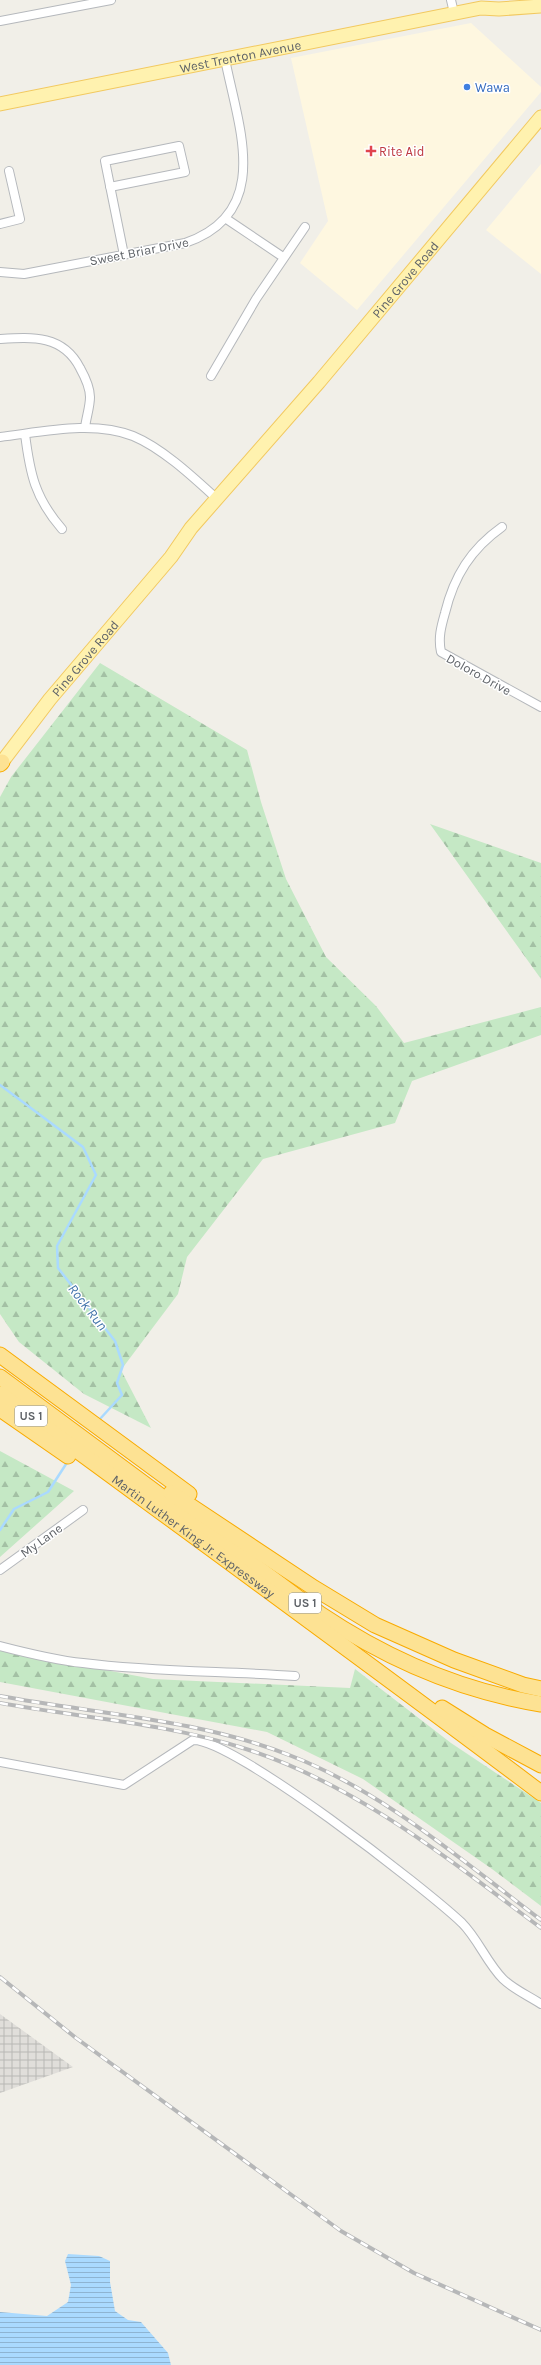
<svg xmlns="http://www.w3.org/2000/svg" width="541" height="2365" viewBox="0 0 541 2365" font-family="Karla,sans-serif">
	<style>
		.commercial { fill: #fef7e0 }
		.industrial { fill: url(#industrial-grid) }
		.forest { fill: url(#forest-firs) }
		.water { fill: url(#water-rules) }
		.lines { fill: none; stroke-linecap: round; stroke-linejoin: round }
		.stream { stroke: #aadaff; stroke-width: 2.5 }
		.street-casing { stroke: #b5b8bc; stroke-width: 10 }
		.primary-casing { stroke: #f2c960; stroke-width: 15 }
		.highway-casing { stroke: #f9ab00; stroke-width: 17 }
		.street { stroke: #fff; stroke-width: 8 }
		.primary { stroke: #fff2af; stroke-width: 13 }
		.highway { stroke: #fde293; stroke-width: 15 }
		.rail-casing { stroke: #b6b7b8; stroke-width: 4 }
		.rail { stroke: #fff; stroke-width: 2.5; stroke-dasharray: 8; stroke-linecap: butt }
		.shop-dot { fill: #3f7fe0; stroke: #fff; stroke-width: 1.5 }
		.health-dot { fill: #e0444e; stroke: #fff; stroke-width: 1.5 }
		.labels { text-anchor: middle; stroke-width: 3; stroke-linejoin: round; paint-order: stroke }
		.shield { fill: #fff; stroke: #8f9295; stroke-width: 1 }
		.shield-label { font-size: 12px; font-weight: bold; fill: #5f6368 }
		.street-label { font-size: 13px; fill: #5f6368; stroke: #fff }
		.shop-label { font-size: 13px; fill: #366cbe; stroke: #fff; text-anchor: start }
		.health-label { font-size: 13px; fill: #be3a42; stroke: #fff; text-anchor: start }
		.water-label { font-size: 14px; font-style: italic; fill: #4174aa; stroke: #fff }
	</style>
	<defs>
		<pattern id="industrial-grid" width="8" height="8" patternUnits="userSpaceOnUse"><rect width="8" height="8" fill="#e0deda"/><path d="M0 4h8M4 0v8" fill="none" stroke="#b9b8b5"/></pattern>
		<pattern id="forest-firs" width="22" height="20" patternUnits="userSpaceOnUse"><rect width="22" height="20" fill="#c5e8c5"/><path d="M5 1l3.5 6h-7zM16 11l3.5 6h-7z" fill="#a3c0a4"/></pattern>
		<pattern id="water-rules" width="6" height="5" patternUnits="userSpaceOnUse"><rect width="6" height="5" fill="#aadaff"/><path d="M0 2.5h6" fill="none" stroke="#8eb4d2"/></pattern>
	</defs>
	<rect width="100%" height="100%" fill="#f1efe8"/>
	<path class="commercial" d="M471,23L541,87V92L357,310L300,263L328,221L291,58Z
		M541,164V274L486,230Z"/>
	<path class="industrial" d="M0,2014L73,2067L0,2093Z"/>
	<path class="forest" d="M100,663L247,750L261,802L286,879L326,957L376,1006L404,1043L541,1007V1035L412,1081L395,1123L263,1159L187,1257L178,1294L121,1370L151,1428L84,1394L19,1342L0,1314V797L11,777Z
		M430,824L541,863V979Z
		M0,1451L74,1491L0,1557Z
		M0,1650L153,1679L350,1688L355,1669L451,1743L541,1803V1906L492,1869L363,1779L267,1732L0,1682Z"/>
	<path class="water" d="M68,2254L99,2256L110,2261V2282L115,2311L128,2320L141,2322L168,2353L171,2365H0V2312L47,2316L68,2302L71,2285L65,2261Z"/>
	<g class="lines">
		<path class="stream" d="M0,1085L83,1147L96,1175L57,1246L58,1268L115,1341L123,1365L117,1383L122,1395L99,1420
			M0,1530L14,1509L48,1492L68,1461"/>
		<defs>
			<path id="street" d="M451,0L454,13
				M0,21L111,0
				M110,187L185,172L179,146L105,161L124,255
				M225,218L283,257
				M0,224L20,219L9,171
				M0,272L24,274L185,243C274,213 238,126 225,59
				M0,339C33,337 63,335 80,368C85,377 90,387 90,397C90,407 86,418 85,428
				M211,376L256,299L305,227
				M25,434C30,474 35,498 62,529
				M0,437C42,432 93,420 133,436C162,448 193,477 216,498
				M502,527C471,549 454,576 445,613C441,627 438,638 441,652L541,707
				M0,1570L83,1510
				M0,1646C27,1653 55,1660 83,1663C154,1672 224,1671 295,1676
				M0,1762L124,1785L193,1740C234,1739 426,1889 462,1923C478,1939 487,1963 503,1979C513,1989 529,1996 541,2004"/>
			<g id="primary">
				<path id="s1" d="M0,104L481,8L499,9L541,6"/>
				<path id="s2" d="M2,762L50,699L171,557L191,528L319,382L541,117"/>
			</g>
			<g id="highway">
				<path d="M0,764L2,762"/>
				<path d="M0,1355L189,1494"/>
				<path d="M0,1377L320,1614C387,1659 461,1691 541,1704"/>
				<path id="s3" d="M0,1394C181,1527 362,1658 541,1793"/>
				<path d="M0,1409L68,1456"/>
				<path d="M171,1493L314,1588L375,1625L454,1660L523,1685L541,1689"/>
				<path d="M442,1708L485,1735L541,1765"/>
			</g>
		</defs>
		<use href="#street" class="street-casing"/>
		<use href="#primary" class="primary-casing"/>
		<use href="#highway" class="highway-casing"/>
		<use href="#street" class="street"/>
		<use href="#primary" class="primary"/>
		<use href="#highway" class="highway"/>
		<defs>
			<path id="rail" d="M0,1696C97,1714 197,1719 289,1755C383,1791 461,1860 541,1920
				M0,1703C82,1718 167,1723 246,1749C357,1785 448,1859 541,1928
				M0,1977L76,2038L341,2231L414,2273L541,2330"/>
		</defs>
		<use href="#rail" class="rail-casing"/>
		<use href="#rail" class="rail"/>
	</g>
	<circle class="shop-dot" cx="467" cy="87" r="4"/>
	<path class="health-dot" d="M369 145h4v4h4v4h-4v4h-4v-4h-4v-4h4z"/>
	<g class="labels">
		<g class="shield">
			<rect x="15" y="1406" width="32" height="20" rx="3"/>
			<rect x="289" y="1593" width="32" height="20" rx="3"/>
		</g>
		<g class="shield-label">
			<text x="31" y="1420">US 1</text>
			<text x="305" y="1607">US 1</text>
		</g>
		<g class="street-label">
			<text dy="5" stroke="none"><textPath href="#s1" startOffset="245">West Trenton Avenue</textPath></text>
			<text transform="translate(139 251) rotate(-11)" y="5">Sweet Briar Drive</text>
			<text dy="5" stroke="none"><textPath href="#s2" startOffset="629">Pine Grove Road</textPath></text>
			<text dy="5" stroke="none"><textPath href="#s2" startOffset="133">Pine Grove Road</textPath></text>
			<text transform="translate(479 674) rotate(29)" y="5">Doloro Drive</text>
			<text dy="5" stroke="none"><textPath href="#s3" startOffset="240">Martin Luther King Jr. Expressway</textPath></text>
			<text transform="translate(41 1540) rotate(-36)" y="5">My Lane</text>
		</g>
		<g class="shop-label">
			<text x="475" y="92">Wawa</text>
		</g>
		<g class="health-label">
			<text x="379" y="156">Rite Aid</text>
		</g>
		<g class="water-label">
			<text transform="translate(88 1307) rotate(52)" y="5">Rock Run</text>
		</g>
	</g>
</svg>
